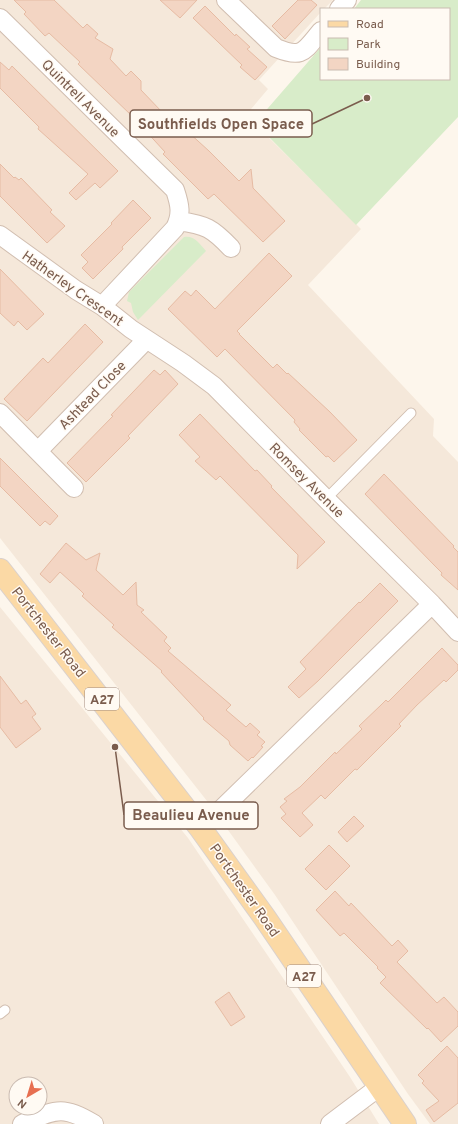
<svg xmlns="http://www.w3.org/2000/svg" width="458" height="1124" viewBox="0 0 458 1124" font-family="Overpass,sans-serif">
	<style>
		.residential { fill: #f5e8da; fill-rule: evenodd }
		.green { fill: #d8ecc9 }
		.building { fill: #f3d5c3; stroke: #e6bba3 }
		.lines { fill: none; stroke-linecap: round; stroke-linejoin: round }
		.lane-casing { stroke: #d1beb0; stroke-width: 11 }
		.street-casing { stroke: #d1beb0; stroke-width: 20 }
		.primary-casing { stroke: #dad1cd; stroke-width: 24 }
		.lane { stroke: #fff; stroke-width: 9 }
		.street { stroke: #fff; stroke-width: 18 }
		.primary { stroke: #fbd9a5; stroke-width: 22 }
		.labels { text-anchor: middle; stroke-width: 3; stroke-linejoin: round; paint-order: stroke }
		.shield { fill: #fffaf3; stroke: #a28b7f; stroke-width: 1 }
		.shield-label { font-size: 13px; font-weight: bold; fill: #7a5c4d }
		.street-label { font-size: 14px; fill: #7a5c4d; stroke: #fffaf3 }
		.leader { fill: none; stroke: #7a5c4d; stroke-width: 1.5 }
		.callout-dot { fill: #7a5c4d; stroke: #fffaf3; stroke-width: 1.5 }
		.callout { fill: #fffaf3; stroke: #7a5c4d; stroke-width: 1.5 }
		.callout-label { font-size: 15px; text-anchor: middle; font-weight: bold; fill: #7a5c4d }
	</style>
	<rect width="100%" height="100%" fill="#fdf6ec"/>
	<path class="residential" d="M0,0H333L324,9H321V12L259,80L268,89L246,115L361,229L308,285L434,419L433,436L458,462V1124H430L408,1094L275,895L207,801L0,538Z
		M0,607L188,838L350,1077L379,1124H0ZM16,1084H40V1108H16Z"/>
	<path class="green" d="M361,0H458V117L356,225L255,123L321,47V79H449V9H354Z
		M184,237C194,235 200,244 206,251L138,320L133,312L131,303L127,301L129,292Z"/>
	<path class="building" d="M14,0H54L83,28L87,24L98,34L95,38L113,49L110,59L126,76L131,71L141,81V90L183,134L187,131L209,151L239,181L251,169L253,188L285,221L263,242L214,194L208,199L163,154L165,152L132,116L78,64L80,62L49,33L45,36L24,14L26,12Z
		M160,0H197L180,18Z
		M298,0H311L317,5L285,39L272,26Z
		M205,6L235,36L236,34L250,47L247,49L267,67L255,80L240,67L242,65L193,18Z
		M0,62L9,70L12,66L118,171L100,188L95,183L76,200L69,193L88,174L38,129L39,127L0,88Z
		M0,164L14,178L15,177L19,180L21,178L52,210L50,212L65,226L47,243L0,196Z
		M133,200L151,218L122,247L123,249L93,279L82,268L88,262L81,255L112,224L111,223Z
		M269,253L292,276L237,331L240,334H239L273,368L277,364L287,374L288,373L330,412L357,440L334,462L328,456L326,457L299,430L300,429L294,422L295,420L225,349L217,357L168,309L185,291L191,296L196,290L215,309Z
		M0,269L44,314L27,330L18,321L14,326L0,313Z
		M85,324L103,342L27,421L4,399L43,358L48,363Z
		M154,370L160,375L165,370L178,384L128,436L130,438L86,482L67,463L113,416L111,415Z
		M200,414L255,471L257,470L272,486L271,487L325,542L297,569L298,555L220,476L216,480L195,461L200,457L179,435Z
		M0,458L58,516L50,525L45,521L40,526L0,486Z
		M384,474L454,546L453,547L458,552V590L441,575L442,573L434,565L365,494Z
		M66,543L86,560L100,553L96,570L123,595L136,582L137,605L144,610L141,612L167,637L164,641L171,648L168,651L231,705L226,710L246,727L250,723L260,732L257,735L265,742L261,746L263,747L253,758L252,757L248,761L230,745L229,741L203,719L204,718L161,672L162,671L112,627L114,625L82,596L84,594L80,590L60,572L50,583L40,574Z
		M380,583L398,601L318,681L299,698L288,687L306,669L300,662L359,602L360,603Z
		M442,648L458,665V670L446,682L444,680L417,705L399,724L401,726L357,770L355,769L325,799L321,795L302,813L313,825L300,837L281,818L286,814L280,807L287,801L284,799L300,787L335,752L336,754L362,729L359,726L381,705L386,700L388,702Z
		M0,676L21,704L26,700L36,714L32,717L41,729L16,748L0,727Z
		M354,816L364,826L347,842L338,832Z
		M329,845L350,866L326,890L305,869Z
		M335,891L349,906L351,903L392,946L398,940L408,951L397,962L437,1003L444,997L458,1012V1026L441,1042L428,1028L427,1029L380,983L386,977L377,968L378,967L344,933L340,936L316,910Z
		M229,992L245,1017L231,1026L215,1002Z
		M447,1046L458,1058V1103L434,1122L426,1110L439,1101L422,1083L424,1081L418,1075Z"/>
	<g class="lines">
		<defs>
			<path id="lane" d="M326,499L411,413
				M0,1014L5,1010"/>
			<path id="street" d="M226,0L276,48C303,59 304,51 321,31
				M339,9L347,0
				M0,18L175,190C180,205 182,214 175,228L102,306
				M179,221C206,225 212,228 231,248
				M0,235L76,290L102,306L131,329L183,363L214,386L326,499L432,604L458,632
				M0,413L74,488
				M38,451L146,340
				M201,829L432,604
				M22,1124C55,1110 62,1104 94,1124
				M330,1124L379,1087"/>
			<path id="primary" d="M0,570L201,829L265,918L405,1124"/>
		</defs>
		<use href="#lane" class="lane-casing"/>
		<use href="#street" class="street-casing"/>
		<use href="#primary" class="primary-casing"/>
		<use href="#lane" class="lane"/>
		<use href="#street" class="street"/>
		<use href="#primary" class="primary"/>
	</g>
	<g class="labels">
		<g class="shield">
			<rect x="85" y="688" width="34" height="22" rx="3"/>
			<rect x="287" y="965" width="34" height="22" rx="3"/>
		</g>
		<g class="shield-label">
			<text x="102" y="704">A27</text>
			<text x="304" y="981">A27</text>
		</g>
		<g class="street-label">
			<text transform="translate(81 98) rotate(45)" y="5">Quintrell Avenue</text>
			<text transform="translate(73 288) rotate(35)" y="5">Hatherley Crescent</text>
			<text transform="translate(92 395) rotate(-46)" y="5">Ashtead Close</text>
			<text transform="translate(307 480) rotate(45)" y="5">Romsey Avenue</text>
			<text transform="translate(49 632) rotate(52)" y="5">Portchester Road</text>
			<text transform="translate(245 890) rotate(55)" y="5">Portchester Road</text>
		</g>
	</g>
	<path class="leader" d="M367 98L312 124M115 747L124 815"/>
	<g class="callout-dot">
		<circle cx="367" cy="98" r="4"/>
		<circle cx="115" cy="747" r="4"/>
	</g>
	<g class="callout">
		<rect x="130" y="110" width="182" height="27" rx="4"/>
		<rect x="124" y="802" width="134" height="27" rx="4"/>
	</g>
	<g class="callout-label">
		<text x="221" y="129">Southfields Open Space</text>
		<text x="191" y="820">Beaulieu Avenue</text>
	</g>
	<rect x="320" y="8" width="130" height="72" fill="#fffaf3" stroke="#cabbb1"/>
	<rect x="328" y="21" width="20" height="6" fill="#fbd9a5" stroke="#cabbb1"/>
	<text x="356" y="28" font-size="12" fill="#7a5c4d">Road</text>
	<rect x="328" y="38" width="20" height="12" fill="#d8ecc9" stroke="#cabbb1"/>
	<text x="356" y="48" font-size="12" fill="#7a5c4d">Park</text>
	<rect x="328" y="58" width="20" height="12" fill="#f3d5c3" stroke="#cabbb1"/>
	<text x="356" y="68" font-size="12" fill="#7a5c4d">Building</text>
	<g transform="translate(28 1096) rotate(218)"><circle r="19" fill="#fffaf3" stroke="#cabbb1"/>
	<path d="M0-3L7 15L0 10L-7 15Z" fill="#e76f51"/>
	<text y="-6" font-size="11" font-weight="bold" text-anchor="middle" fill="#7a5c4d">N</text>
	</g>
</svg>
